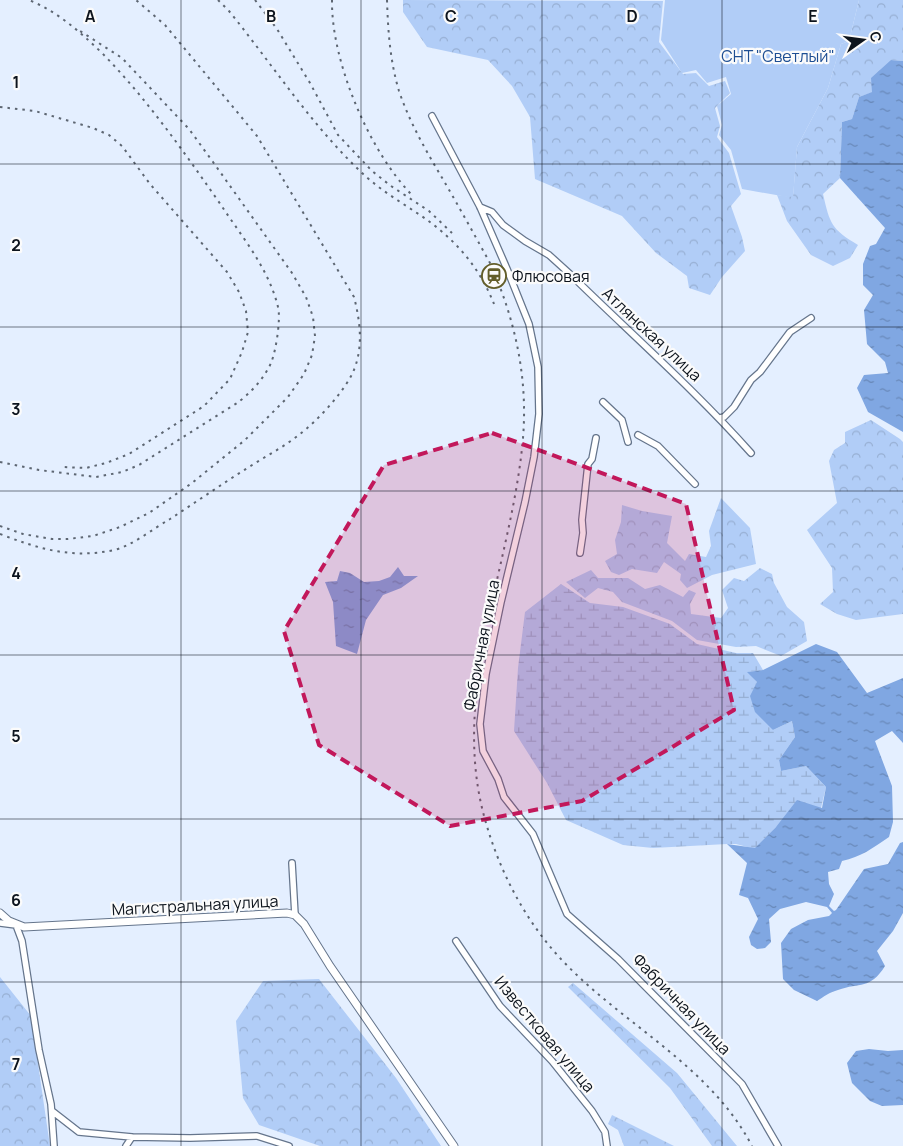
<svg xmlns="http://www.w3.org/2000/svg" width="903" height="1146" viewBox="0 0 903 1146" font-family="Manrope,sans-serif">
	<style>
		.green { fill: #b1cdf7 }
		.forest { fill: url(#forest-crowns) }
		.wetland { fill: url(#wetland-marsh) }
		.water { fill: url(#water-ripples) }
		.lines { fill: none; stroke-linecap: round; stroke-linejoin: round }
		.minor-casing { stroke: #65758c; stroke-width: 8 }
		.tertiary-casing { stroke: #65758c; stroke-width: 9 }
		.minor { stroke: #fff; stroke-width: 5.5 }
		.tertiary { stroke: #fff; stroke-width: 7 }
		.rail { stroke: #5d6672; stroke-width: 2; stroke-dasharray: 2.5 5; stroke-linecap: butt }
		.marked { fill: #c2185b; fill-opacity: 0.2; stroke: #c2185b; stroke-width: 4; stroke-dasharray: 10 6; stroke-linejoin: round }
		.grid { fill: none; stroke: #0d141d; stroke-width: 1; stroke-opacity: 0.55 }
		.labels { text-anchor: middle; stroke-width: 4.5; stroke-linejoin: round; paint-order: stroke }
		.park-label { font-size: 16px; fill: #1d4e93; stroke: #fbfbfb }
		.poi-label { font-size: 16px; fill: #0d141d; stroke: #fbfbfb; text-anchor: start }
		.street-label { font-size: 16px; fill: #0d141d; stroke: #fbfbfb }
		.grid-label { font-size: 16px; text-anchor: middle; font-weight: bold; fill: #0d141d; stroke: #fbfbfb; stroke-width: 4.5; stroke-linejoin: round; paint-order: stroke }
	</style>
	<defs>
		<pattern id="forest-crowns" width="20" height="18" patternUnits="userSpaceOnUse" patternTransform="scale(1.25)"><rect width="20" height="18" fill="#b1cdf7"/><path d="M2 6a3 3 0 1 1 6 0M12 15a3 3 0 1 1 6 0" fill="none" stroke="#97afd3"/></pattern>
		<pattern id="wetland-marsh" width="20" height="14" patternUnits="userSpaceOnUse" patternTransform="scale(1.25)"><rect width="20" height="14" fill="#b1cdf7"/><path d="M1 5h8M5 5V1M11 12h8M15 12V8" fill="none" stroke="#97afd3"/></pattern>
		<pattern id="water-ripples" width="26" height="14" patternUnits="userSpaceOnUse" patternTransform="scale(1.25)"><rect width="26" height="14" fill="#80a7e2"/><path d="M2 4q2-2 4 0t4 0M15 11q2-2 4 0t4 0" fill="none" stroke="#6787b7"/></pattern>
	</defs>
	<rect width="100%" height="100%" fill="#e4efff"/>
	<path class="green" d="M665,0H859L849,41L841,44L828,88L797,147L793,198L742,189L731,150L719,135L722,125L717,106L731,94L726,77L707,83L696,70L682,73L661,40Z"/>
	<path class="forest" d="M403,0L663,1L659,42L683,74L696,73L709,86L725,81L730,93L715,108L720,126L717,137L729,153L741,194L731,206L742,237L745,251L722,277L710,295L689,288L687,276L656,253L622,216L535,179L530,117L512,86L488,60L427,47L403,12Z
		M859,0H903V61L891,60L873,92L859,97L852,119L842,122L840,178L823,194C830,224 831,229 858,245L850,258L833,266L811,255L787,221L777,195L793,197L797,147L828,88L841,44L849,41Z
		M871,420L900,439L903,442V614L856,620L837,614L820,604L833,592L832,568L807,530L837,503L829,461L834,450L845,443V432Z
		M721,498L750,528L756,564L712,575L687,588L680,580L681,574L664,562L657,573L632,569L619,575L611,572L605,561L617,554L615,540L621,522L622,505L642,511L672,516L667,543L685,561L689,554L706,557L711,546L709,531Z
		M760,568L772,574L774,583L787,607L804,622L807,641L781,656L756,646L736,647L697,640L672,621L622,602L613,592L598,588L585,598L566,582L591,570L598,578H628L645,589L660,585L683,597L689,590L696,593L690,604L691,614L721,618L728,608L722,590L734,578L744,581Z
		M0,977L31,1016L50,1146H0Z
		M319,979L396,1078L441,1146H320L259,1125L243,1098L236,1021L263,981Z
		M573,983L677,1073L737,1146H712L670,1088L568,987Z
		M612,1115L674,1146H624L618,1130L608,1124Z"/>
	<path class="wetland" d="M561,584L590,603L623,607L670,624L697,644L736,653H753L763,670L748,672L757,682L773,730L792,721L795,737L779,760L781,771L806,766L826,787L821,808L776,827L755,849L736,844H727L653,848L623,845L566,820L547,783L514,731L518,668L525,612Z"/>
	<path class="water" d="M891,60L903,61V432L868,412L857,388L864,375L888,373L885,362L867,344L864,310L873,295L863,285V264L870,246L876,244L885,228L840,178L842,122L852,119L859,97L872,92L871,78Z
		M398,567L404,576H418L401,588L383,595L366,620L357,654L336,646L333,602L325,582L337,581L340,571L350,573L364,582L379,581L390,577Z
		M816,644L837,652L867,693L903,678V743L892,731L875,741L892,786L893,822L889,837C873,848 861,857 842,861L839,869L828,872L829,884L834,894L829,906L834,911L836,910L864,869L888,864L900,843L903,842V913L893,931L877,951L885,966C870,990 860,982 838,990C830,992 823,997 817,1001L794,990L783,979L781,943L791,929L808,920L829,916L832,913L827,907L806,902L780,909L769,919L771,942L765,948L757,949L751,945L749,937L758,919L748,898L739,895L747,863L727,844L755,848L776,827L797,800L822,808L826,787L806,766L781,771L779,760L795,737L792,721L773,730L755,712L750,696L757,682L747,672L763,670Z
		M869,1049L888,1051L903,1050V1105L882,1106L870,1101L852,1083L847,1063L856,1051Z"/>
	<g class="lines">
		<defs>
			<path id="minor" d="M432,116L480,207L507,269L529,324L538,367L539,414L534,457L525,502L501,602L486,674L480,724L483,751L498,779L504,797L533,834L567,914L618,959L742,1084L778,1146
				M480,207L492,212L503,225L525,241L549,255L570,274C630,333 694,389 751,453
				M603,402L622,420L628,442
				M720,418L724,417L734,407L751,380L760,372L790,332L811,318
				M638,435L658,446L695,484
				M580,553L583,533L582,520L588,464L592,459L596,438
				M292,863L295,915
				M0,923L16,925L22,941L39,1050L51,1104L54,1146
				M456,941L500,1006L552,1061L592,1111L605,1132L607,1146
				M52,1111L79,1132L132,1137
				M126,1146L132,1137L190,1138L257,1136L289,1146"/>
			<path id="tertiary" d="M0,913L9,921L24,927L287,913L295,915L304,924L330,966L454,1146"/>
		</defs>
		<use href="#minor" class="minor-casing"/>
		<use href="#tertiary" class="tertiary-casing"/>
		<use href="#minor" class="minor"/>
		<use href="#tertiary" class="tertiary"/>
		<path class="rail" d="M218,0L229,11C272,64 310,123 359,170C377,188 399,201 420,215C454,238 479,266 494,304
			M255,0L277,29L310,83L338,135L372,171L391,186L429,211L452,233
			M332,0C331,61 369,151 412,195
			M387,0C388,31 390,61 399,91C409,121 425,149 441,176C458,205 474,234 490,263C515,319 528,377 523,438C512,566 448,695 486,823C500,872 525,920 560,958C621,1024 709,1064 752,1146
			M0,107L35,111L93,128L109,135L122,146L150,184L227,272L239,292L246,311L248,332L242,352L230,379L204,406L129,454L106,463L86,468L62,467
			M0,462L39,470L96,477L122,472L139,465L237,403C250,394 265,377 271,363C276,351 281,319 278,307C269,269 242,237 221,205C184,152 147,99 102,53C79,31 58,12 29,0
			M0,526L23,534L52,539H68L93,536L120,527L149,513L192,483L245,440L288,397L304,374L312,355L315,336L313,317L306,297L292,273L213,162L189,129L122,58L77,29
			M0,534C39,549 72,559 114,550C132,546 154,528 170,519C196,502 222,484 249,467C266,456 284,447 300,434C317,421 339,397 350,378C364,353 361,324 354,297L257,136L165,25L136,0"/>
	</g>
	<path class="marked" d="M492,433L686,504L734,710L582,801L450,826L319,745L284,631L384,465Z"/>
	<path class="grid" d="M181,0V1146M361,0V1146M542,0V1146M722,0V1146M0,164H903M0,327H903M0,491H903M0,655H903M0,819H903M0,982H903"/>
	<defs>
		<symbol id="station-ring" viewBox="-11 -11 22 22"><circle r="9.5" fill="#fbfbfb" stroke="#635e2a" stroke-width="1.5"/><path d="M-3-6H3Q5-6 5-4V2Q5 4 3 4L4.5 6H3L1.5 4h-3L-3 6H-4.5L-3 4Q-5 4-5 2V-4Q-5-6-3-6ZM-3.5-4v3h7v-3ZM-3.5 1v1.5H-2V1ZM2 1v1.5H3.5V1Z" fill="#635e2a"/></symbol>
	</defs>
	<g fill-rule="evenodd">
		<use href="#station-ring" x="480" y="262" width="28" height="28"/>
	</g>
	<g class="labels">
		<g class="park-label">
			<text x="778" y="62">СНТ "Светлый"</text>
		</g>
		<g class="poi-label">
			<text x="512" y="282">Флюсовая</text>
		</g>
		<g class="street-label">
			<text transform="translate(652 334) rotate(43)" y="6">Атлянская улица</text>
			<text transform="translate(481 645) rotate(-79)" y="6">Фабричная улица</text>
			<text transform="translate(195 905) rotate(-3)" y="6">Магистральная улица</text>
			<text transform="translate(682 1004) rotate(46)" y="6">Фабричная улица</text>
			<text transform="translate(545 1034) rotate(50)" y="6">Известковая улица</text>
		</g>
	</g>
	<g class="grid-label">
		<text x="90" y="22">A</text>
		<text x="271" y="22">B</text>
		<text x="451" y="22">C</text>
		<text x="632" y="22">D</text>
		<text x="813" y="22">E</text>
		<text x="16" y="88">1</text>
		<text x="16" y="251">2</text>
		<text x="16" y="415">3</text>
		<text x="16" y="579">4</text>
		<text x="16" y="742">5</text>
		<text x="16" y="906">6</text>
		<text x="16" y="1070">7</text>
	</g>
	<g transform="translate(863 40) rotate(76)" stroke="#fbfbfb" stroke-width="4" paint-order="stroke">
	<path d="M0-4L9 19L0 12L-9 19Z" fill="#0d141d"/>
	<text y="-8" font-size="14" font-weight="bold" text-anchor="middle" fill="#0d141d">С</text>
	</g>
</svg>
